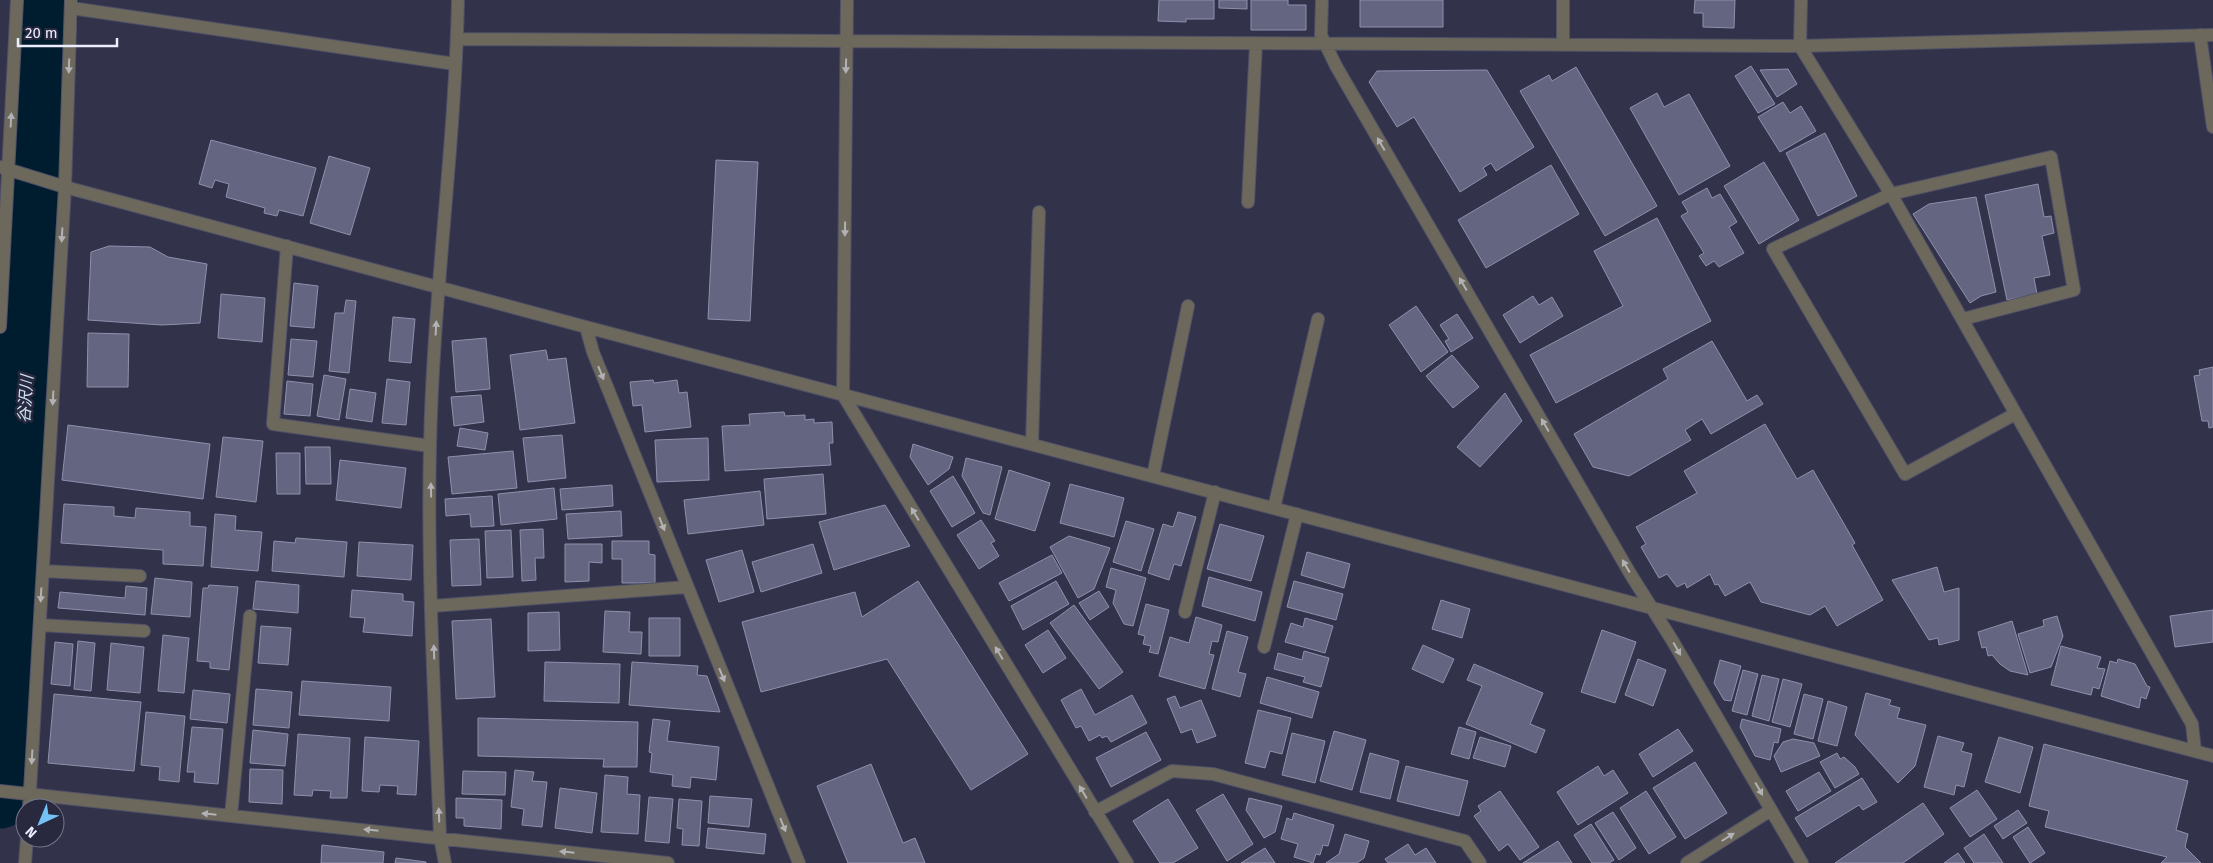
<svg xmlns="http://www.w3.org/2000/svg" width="2213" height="863" viewBox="0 0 2213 863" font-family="'Fira Sans','Noto Sans JP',sans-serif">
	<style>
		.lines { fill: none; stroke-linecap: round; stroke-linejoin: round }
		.river { stroke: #001d2f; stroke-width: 59 }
		.building { fill: #646580; stroke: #8f90ad }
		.minor-casing { stroke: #505067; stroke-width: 14 }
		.minor { stroke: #6c685c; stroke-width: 12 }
		.oneway { fill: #b2b1b5 }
		.labels { text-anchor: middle; stroke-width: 5; stroke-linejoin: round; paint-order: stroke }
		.water-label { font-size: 16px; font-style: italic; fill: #cde3f3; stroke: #28283f }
	</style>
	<rect width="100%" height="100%" fill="#32324a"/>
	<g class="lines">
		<path class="river" d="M0,799L42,139L49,0"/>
	</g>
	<path class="building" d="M1159,0H1214V19H1186V22L1158,21Z
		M1219,0H1247V9L1219,8Z
		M1251,0H1288V5H1306V30H1251Z
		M1360,0H1443V27H1360Z
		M1695,0H1735L1734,28L1703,27V13H1694Z
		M1751,66L1775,104L1758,113L1735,76Z
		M1576,67L1657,206L1605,236L1520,91L1549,75L1552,81Z
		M1788,69L1797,84L1777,97L1760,70Z
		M1487,70L1534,147L1496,171L1491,163L1483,168L1487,175L1460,192L1414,117L1397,127L1369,82L1377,71Z
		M1657,93L1664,107L1689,94L1730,166L1679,195L1630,108Z
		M1783,102L1790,113L1801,106L1816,131L1780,152L1758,117Z
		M1825,133L1857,196L1818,216L1786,153Z
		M211,140L316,168L303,216L279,210L277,216L264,213L265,208L226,197L229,184L215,180L212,188L199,184Z
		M329,156L370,168L350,235L310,223Z
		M716,160L758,162L750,321L708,319Z
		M1764,162L1799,220L1759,244L1724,186Z
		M1551,165L1579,214L1486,268L1458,220Z
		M2038,184L2044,217L2051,216L2054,233L2042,236L2050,275L2034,278L2037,294L2007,300L1985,195Z
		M1707,188L1712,198L1720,194L1737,222L1729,227L1744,253L1719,267L1714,261L1706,266L1699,256L1704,253L1681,216L1688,212L1682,202Z
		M1976,197L1996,292L1981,296L1970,303L1913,214L1929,204Z
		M1657,218L1711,321L1556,403L1530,355L1623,306L1594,251Z
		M109,246L150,247L168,257L207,264L200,323L162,325L88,320L91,252Z
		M294,283L318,286L314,328L290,326Z
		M221,294L265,298L262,342L218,338Z
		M1533,296L1539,305L1552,297L1563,316L1520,343L1503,315Z
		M346,300L356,301L349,373L329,371L335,313H344Z
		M1416,306L1448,352L1421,372L1389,325Z
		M1457,314L1473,338L1451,352L1445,341L1449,339L1440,325Z
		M393,317L415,319L411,363L389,361Z
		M88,333L129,334L128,387H87Z
		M486,338L490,389L456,392L452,341Z
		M291,339L317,341L313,377L288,375Z
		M1712,341L1747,401L1757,395L1763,404L1711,434L1702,419L1685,430L1691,440L1629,476L1593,467L1574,434L1668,379L1663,369Z
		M546,350L548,360L566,358L575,423L520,430L510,355Z
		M1452,355L1479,387L1453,408L1426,376Z
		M2213,367V427L2209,428L2208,421H2202L2194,376L2200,375L2199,370Z
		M324,375L346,379L339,420L317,416Z
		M387,379L410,382L406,425L382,423Z
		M653,380L654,383L677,380L679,393L687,392L691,427L645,432L642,405L633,406L630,382Z
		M287,381L313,384L310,416L284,414Z
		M350,389L376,393L372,422L346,418Z
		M1505,393L1522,421L1480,467L1457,447Z
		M481,395L484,422L454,426L451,397Z
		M784,412L785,416L805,415V420L814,419V423L832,422L833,443H829L831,465L725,471L722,426L750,425L749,414Z
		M1765,424L1797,479L1813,470L1855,543L1852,545L1883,600L1837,626L1825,606L1810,615L1761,602L1750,582L1725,596L1718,584L1715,585L1710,574L1687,588L1685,583L1677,587L1667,574L1659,578L1641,547L1646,544L1636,527L1697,493L1684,471Z
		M68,425L210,444L203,499L62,480Z
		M460,428L488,433L485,450L457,446Z
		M562,435L566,478L528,482L523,438Z
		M223,437L263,441L256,502L216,497Z
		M708,438L709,480L657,482L655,440Z
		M913,444L953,457L949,469L928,485L910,457Z
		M305,447H330L331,484H306Z
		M513,451L517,488L452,494L448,457Z
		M276,453H300V494H277Z
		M966,458L1002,467L990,515L983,513L962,476Z
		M340,460L406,468L401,508L336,500Z
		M1009,470L1050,483L1035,531L995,519Z
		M823,474L826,514L767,519L764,479Z
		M953,476L975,513L952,527L930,491Z
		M1070,484L1124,498L1114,537L1060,523Z
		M612,485L613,506L562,510L560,489Z
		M554,488L557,519L501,525L498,494Z
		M760,491L764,525L688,534L684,500Z
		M492,496L494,526L471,527L470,514L446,516L445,499Z
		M64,504L114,507V516L135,518L136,508L190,512V526L206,527L203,566L163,564V550L61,543Z
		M885,505L910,546L834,570L819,522Z
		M621,511L622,536L568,539L566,514Z
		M1178,512L1196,517L1181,566L1174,564L1169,580L1148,573L1163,524L1173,527Z
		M215,514L236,516L235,530L262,532L258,571L211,567Z
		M981,520L995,541L991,543L999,556L979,569L957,535Z
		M1126,521L1154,529L1141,571L1113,562Z
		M1220,524L1264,536L1251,581L1207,569Z
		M543,529L544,558H535L536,580L522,581L520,530Z
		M511,530L513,577L487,578L485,531Z
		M1069,536L1110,548L1094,589L1078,598L1050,547Z
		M296,538L347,542L344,577L272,571L274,541L295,543Z
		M479,539L481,585L452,586L450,540Z
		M612,541H649V554L655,555V583H622V559H612Z
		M359,542L413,545L411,580L357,576Z
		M565,544H602V563L589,562V581L565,582Z
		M813,544L822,573L761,592L752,562Z
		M742,550L754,592L719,602L706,560Z
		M1307,552L1350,564L1344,588L1301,575Z
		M1052,555L1062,573L1009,601L999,583Z
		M1937,567L1944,592L1959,588V640L1939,645L1938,638L1929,640L1892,580Z
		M1111,568L1146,578L1133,626L1124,624L1113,603L1116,590L1106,587Z
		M1209,577L1262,592L1255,621L1202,606Z
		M155,578L192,582L190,617L151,614Z
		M256,581L299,585L298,613L253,609Z
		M918,581L1028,754L971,790L887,659L761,692L742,622L855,592L862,617Z
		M1056,581L1069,604L1023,630L1011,606Z
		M1294,581L1343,594L1336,620L1287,607Z
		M209,585L238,587L229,670L210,668V662L197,661L203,588H208Z
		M126,586L147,588L145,615L58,608L60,592L125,598Z
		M352,590L403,594V601L414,602L412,636L363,632L365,618L350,617Z
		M1099,591L1109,607L1090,620L1079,603Z
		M1441,600L1470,609L1462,638L1432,629Z
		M1146,604L1169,610L1158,654L1149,652L1151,646L1143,644L1145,636L1138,634Z
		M1074,605L1123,672L1099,689L1050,623Z
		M2213,610V642L2175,647L2170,616Z
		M605,611L630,612L629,632H642L641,654L603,652Z
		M559,612L560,650L528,651V613Z
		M2057,616L2063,636L2051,667L2030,673L2018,634L2044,626L2043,620Z
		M1196,617L1222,625L1218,642L1212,641L1209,654L1214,655L1205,689L1159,676L1170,637L1189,643Z
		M649,618H680V656H649Z
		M1305,618L1333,626L1325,653L1285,642L1291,623L1303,627Z
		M491,619L495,697L456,699L452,621Z
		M2012,621L2028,675L2010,671L2000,664L1992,655L1988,656L1986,647L1982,648L1978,632Z
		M261,626L291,628L288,665L258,663Z
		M1048,630L1066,658L1043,673L1025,645Z
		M1602,630L1636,642L1615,703L1581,692Z
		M1227,631L1248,637L1238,672L1246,674L1240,697L1212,689Z
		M163,635L189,638L184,693L158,691Z
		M78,641L95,643L91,691L74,689Z
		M55,642L73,644L70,686L51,684Z
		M111,643L144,647L140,693L107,690Z
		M1423,645L1454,659L1443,683L1412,669Z
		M2061,646L2101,657L2097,668L2105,669L2099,689L2093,687L2091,695L2051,685Z
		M1304,651L1329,658L1321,687L1303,682L1305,677L1274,669L1278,653L1302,660Z
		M1638,659L1666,670L1653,706L1625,695Z
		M2118,659L2135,664L2147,686L2150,687L2146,699L2141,697L2139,708L2101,696L2110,661L2117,663Z
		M1720,660L1741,666L1731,701L1724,700L1714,683Z
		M545,662L620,664L619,703L544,701Z
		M632,662L698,666L697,675L707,676L720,712L629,705Z
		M1474,664L1543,693L1530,724L1545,730L1536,753L1466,724L1482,686L1467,680Z
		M1743,670L1758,674L1747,715L1732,711Z
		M1762,675L1779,679L1769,721L1752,716Z
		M1267,677L1319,692L1312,718L1260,703Z
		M1783,679L1802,684L1790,727L1772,722Z
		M302,681L391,687L389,721L299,715Z
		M256,689L292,692L289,728L253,725Z
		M1081,689L1095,715L1132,695L1147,723L1111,742L1107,736L1102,738L1100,735L1089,741L1081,726L1076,728L1061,700Z
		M193,690L230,694L227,723L190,719Z
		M1866,693L1891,700L1889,705L1900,708L1897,718L1926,725L1915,766L1898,783L1855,735Z
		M54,694L141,702L134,771L48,763Z
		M1804,694L1823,699L1813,739L1794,734Z
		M1175,696L1180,708L1201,700L1216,736L1197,743L1192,729L1181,733L1167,699Z
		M1828,701L1847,707L1837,746L1818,741Z
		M1258,710L1291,718L1282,754L1270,751L1265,768L1245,763Z
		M146,712L185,716L179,782L159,780L160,767L141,765Z
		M478,718L638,722L637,767H603L604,759L478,756Z
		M653,719L670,721L667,741L719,747L716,780L691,777L690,788L672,786L673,775L650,772L652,753L649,752Z
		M1742,719L1781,729L1778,743L1774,742L1770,760L1755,756L1740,727Z
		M192,727L223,729L218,784L194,782L195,772H187Z
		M1459,727L1476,732L1469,759L1451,754Z
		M1678,729L1693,751L1653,777L1639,754Z
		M253,730L288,734L285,766L250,763Z
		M1334,731L1366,740L1352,790L1320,781Z
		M1146,732L1161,760L1111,787L1096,758Z
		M1292,733L1325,741L1315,783L1282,775Z
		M298,734L350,738L347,798H330L331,791L313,790L312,796L294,795Z
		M1938,736L1964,743L1961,751L1972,754L1964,787L1956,785L1954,795L1924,787Z
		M365,737L419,741L416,795L397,794L398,786L380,785L379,792L362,791Z
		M1480,737L1511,746L1505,767L1473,758Z
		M1999,737L2033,747L2020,793L1985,782Z
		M1793,739L1814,743L1820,756L1781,772L1774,756L1783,742Z
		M2044,744L2188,781L2176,830L2188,834L2185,847L2201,863H2161L2167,857L2045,827L2049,811L2029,806Z
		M1370,753L1399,761L1390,799L1360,792Z
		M1837,753L1840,759L1844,757L1855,767L1859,774L1835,788L1820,762Z
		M1695,762L1727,813L1685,839L1653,788Z
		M871,764L903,843L915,838L925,863H848L817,786Z
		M1406,766L1468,781L1459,816L1397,801Z
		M1598,766L1604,776L1613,770L1628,793L1578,825L1557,792Z
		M250,769L283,770L282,804L249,802Z
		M515,770L534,772L532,781L547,782L542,827L522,825L524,809L511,807Z
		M463,771L506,772L505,795L462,794Z
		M1819,772L1831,791L1798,811L1786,791Z
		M605,775L628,777L627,794L640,795L638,834L601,832Z
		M1862,778L1877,802L1863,810L1859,805L1807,837L1795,818Z
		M560,788L597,793L592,833L555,828Z
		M1977,790L1997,819L1970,837L1950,808Z
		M1500,791L1539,847L1520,860L1508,844L1499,851L1474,816L1481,811L1478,806Z
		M1646,791L1676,837L1649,854L1620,808Z
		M1223,794L1253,844L1227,861L1196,810Z
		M710,796L752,799L749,827L708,823Z
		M649,797L673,799L669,843L645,841Z
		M456,798L502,800L501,829L464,826V818H456Z
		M1249,798L1282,806L1275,832L1264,838L1246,810Z
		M679,799L702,801L699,846L682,845L683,829L677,828Z
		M1168,799L1198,848L1173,863H1160L1133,821Z
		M1923,803L1944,834L1903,863H1835Z
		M2018,810L2027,823L2003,839L1994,826Z
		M1613,812L1636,848L1619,860L1595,823Z
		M1294,813L1334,825L1328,846L1323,845L1320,855L1316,854L1313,863L1294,857L1298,844L1281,839L1287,818L1292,820Z
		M1591,824L1614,860L1609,863H1592L1574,835Z
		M2028,827L2045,853L2030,863L2013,837Z
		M708,828L766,834L764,854L706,848Z
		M1345,834L1369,841L1364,858L1357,863H1326L1339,854Z
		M1984,834L2003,863H1974L1964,848Z
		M1558,841L1572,863H1523Z
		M1408,844L1415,855L1426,848L1436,863H1388L1385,859Z
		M322,845L384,852L383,863H321Z
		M1265,848L1275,863H1241Z
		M1958,853L1965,863H1944Z
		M396,858L426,862V863H395Z"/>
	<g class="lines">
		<defs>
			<path id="minor" d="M847,0L843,395L1127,863
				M1322,0L1321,35L1336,66L1631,575L1672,640L1802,863
				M1801,0L1800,46L1891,194L2192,724L2195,751
				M71,8L455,64
				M2200,35L2213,127
				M457,39L1800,46L2213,35
				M1563,44V0
				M0,167L65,187L586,327L2213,756
				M1248,202L1256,44
				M287,246L273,424L430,446
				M1963,319L2074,290L2051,157L1891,194L1773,249L1905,474L2015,414
				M0,327L17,0
				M586,327L593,352L799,863
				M1032,444L1039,212
				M1153,476L1188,306
				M1274,508L1318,319
				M43,571L140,576
				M432,606L687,587
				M1185,612L1215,492
				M40,625L144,631
				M1264,647L1297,514
				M0,791L668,863
				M29,808L65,187L71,0
				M1095,812L1172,771L1213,774L1465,841L1480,863
				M231,816L250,616
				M25,863L27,838
				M445,863L440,837C435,707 427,576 430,446C433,297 455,149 458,0
				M1687,863L1771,810"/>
		</defs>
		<use href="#minor" class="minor-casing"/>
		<use href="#minor" class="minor"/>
	</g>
	<defs><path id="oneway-solid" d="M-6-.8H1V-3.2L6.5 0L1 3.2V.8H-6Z" transform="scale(1.25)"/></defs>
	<g class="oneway">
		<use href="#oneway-solid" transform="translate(69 66) rotate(92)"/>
		<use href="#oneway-solid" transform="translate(846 66) rotate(91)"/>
		<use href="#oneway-solid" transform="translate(11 120) rotate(-87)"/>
		<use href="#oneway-solid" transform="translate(1381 144) rotate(-120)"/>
		<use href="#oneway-solid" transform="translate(845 229) rotate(91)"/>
		<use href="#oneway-solid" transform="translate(62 235) rotate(93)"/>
		<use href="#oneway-solid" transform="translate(1463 284) rotate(-120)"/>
		<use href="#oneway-solid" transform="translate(436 328) rotate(-87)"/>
		<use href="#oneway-solid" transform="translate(601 373) rotate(68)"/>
		<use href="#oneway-solid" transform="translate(53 398) rotate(93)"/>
		<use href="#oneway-solid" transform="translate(1545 425) rotate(-120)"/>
		<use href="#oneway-solid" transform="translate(431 490) rotate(-91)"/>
		<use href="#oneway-solid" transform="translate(915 514) rotate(-121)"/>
		<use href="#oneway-solid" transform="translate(662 524) rotate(68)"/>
		<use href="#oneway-solid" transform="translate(1626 566) rotate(-120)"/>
		<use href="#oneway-solid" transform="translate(41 595) rotate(93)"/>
		<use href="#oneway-solid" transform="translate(1677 649) rotate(60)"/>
		<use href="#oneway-solid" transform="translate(434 652) rotate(-92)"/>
		<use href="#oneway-solid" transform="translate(999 653) rotate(-121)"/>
		<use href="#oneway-solid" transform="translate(722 675) rotate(68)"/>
		<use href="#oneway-solid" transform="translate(32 757) rotate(93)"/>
		<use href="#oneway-solid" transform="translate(1759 789) rotate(60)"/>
		<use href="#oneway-solid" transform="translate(1083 792) rotate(-121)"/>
		<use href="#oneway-solid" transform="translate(209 814) rotate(-174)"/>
		<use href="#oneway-solid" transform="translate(439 815) rotate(-92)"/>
		<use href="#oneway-solid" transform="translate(783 825) rotate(68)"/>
		<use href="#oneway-solid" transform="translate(371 830) rotate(-174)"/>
		<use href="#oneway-solid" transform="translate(1728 837) rotate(-32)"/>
		<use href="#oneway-solid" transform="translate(567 852) rotate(-174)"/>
	</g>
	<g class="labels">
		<g class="water-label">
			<text transform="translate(25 399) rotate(-86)" y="6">谷沢川</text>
		</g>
	</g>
	<g transform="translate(40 823) rotate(224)"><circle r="24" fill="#28283f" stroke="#76778b"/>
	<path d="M0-4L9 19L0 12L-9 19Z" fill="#73c1f5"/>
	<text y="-8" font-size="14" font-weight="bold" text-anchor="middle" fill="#ecedfd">N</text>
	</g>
	<path d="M18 38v8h99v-8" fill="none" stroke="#ecedfd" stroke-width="2.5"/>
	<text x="25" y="38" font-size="15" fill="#ecedfd" stroke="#28283f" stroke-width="4" paint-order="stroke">20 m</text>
</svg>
